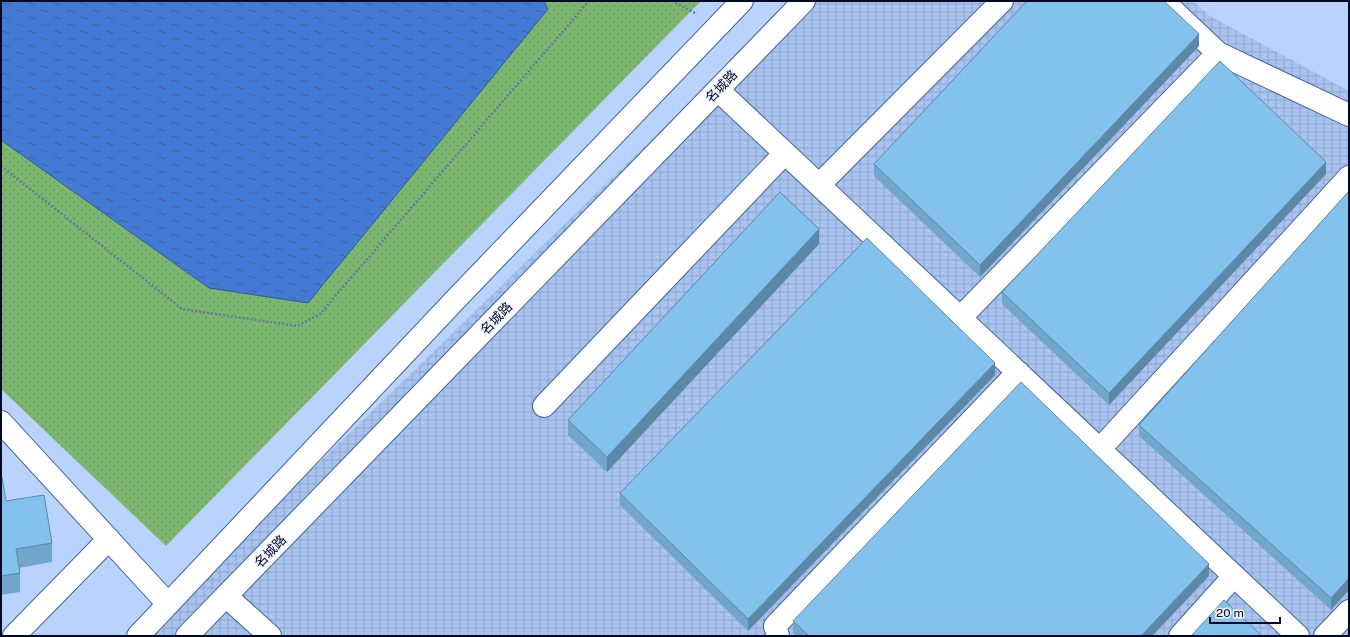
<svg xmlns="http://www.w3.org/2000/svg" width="1350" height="637" viewBox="0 0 1350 637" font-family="'Public Sans','Noto Sans SC',sans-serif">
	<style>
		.industrial { fill: url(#industrial-grid) }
		.park { fill: url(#park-dots) }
		.water { fill: url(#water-ripples); stroke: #30589f }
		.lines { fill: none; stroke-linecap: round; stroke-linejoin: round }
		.minor-casing { stroke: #3f64a1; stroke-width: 24 }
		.major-casing { stroke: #3f64a1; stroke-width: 24 }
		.path { stroke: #67799b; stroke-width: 2.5; stroke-dasharray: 2 2; stroke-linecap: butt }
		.minor { stroke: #fff; stroke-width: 22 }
		.major { stroke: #fff; stroke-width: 22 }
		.wall { fill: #72a7cd }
		.shaded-wall { fill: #5c88a7 }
		.building { fill: #84c2ee; stroke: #5c88a7 }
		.labels { text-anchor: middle; stroke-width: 3.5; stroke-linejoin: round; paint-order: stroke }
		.street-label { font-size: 13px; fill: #010a22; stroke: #eef3fa }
	</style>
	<defs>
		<pattern id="industrial-grid" width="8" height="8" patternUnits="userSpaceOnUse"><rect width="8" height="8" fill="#a9c3ef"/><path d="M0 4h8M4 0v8" fill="none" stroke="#90a6cd"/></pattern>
		<pattern id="park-dots" width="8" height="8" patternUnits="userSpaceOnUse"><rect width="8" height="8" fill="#7cb76f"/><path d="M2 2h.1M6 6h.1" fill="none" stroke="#699c60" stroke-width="1.8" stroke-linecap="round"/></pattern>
		<pattern id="water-ripples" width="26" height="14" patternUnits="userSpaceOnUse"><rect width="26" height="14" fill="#447ad4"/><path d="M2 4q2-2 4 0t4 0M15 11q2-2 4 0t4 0" fill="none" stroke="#3662ac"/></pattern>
	</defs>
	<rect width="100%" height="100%" fill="#bad3fd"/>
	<path class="industrial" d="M794,1H1193L1210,16L1349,91V636H141Z"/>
	<path class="park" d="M1,1H701L166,546L1,389Z"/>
	<path class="water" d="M1,1H544L548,9L308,303L209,288L1,140Z"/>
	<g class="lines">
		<defs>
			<path id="minor" d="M1163,1L1218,53L1349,115
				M718,90L1298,636
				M819,185L1002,1
				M960,318L1218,53
				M544,406L785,153
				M1,422L168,604
				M1100,449L1349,177
				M226,596L270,636
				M14,636L109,539
				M778,636L775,626L1018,372
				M1180,636L1234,576
				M1325,636L1349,611"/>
			<path id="major" d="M138,636L456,299L742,1
				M187,636L804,1"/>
		</defs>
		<use href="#minor" class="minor-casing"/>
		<use href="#major" class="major-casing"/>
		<path class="path" d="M672,1L697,14
			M1,166L182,309L297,326L320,314L589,1"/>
		<use href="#minor" class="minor"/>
		<use href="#major" class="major"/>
	</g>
	<path class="wall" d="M1199,46L980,277L874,176V164Z
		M1326,174L1109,405L1002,304V292Z
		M1349,191L1331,610L1139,436V425Z
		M819,244L607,472L568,435V420Z
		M995,375L748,631L620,505V493Z
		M1,477L6,501L52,543V562L19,568L20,573V592L1,595Z
		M1209,576L1152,636H796L793,633V621Z"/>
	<path class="shaded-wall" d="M1199,34V46L980,277V265Z
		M1326,162V174L1109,405V393Z
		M819,229V244L607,472V457Z
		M995,363V375L748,631V619Z
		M1209,564V576L1152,636H1141Z
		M1349,578V590L1331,610V598Z"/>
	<path class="building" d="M1027,1H1164L1199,34L980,265L874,164Z
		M1220,61L1326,162L1109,393L1002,292Z
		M1349,191V578L1331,598L1139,425Z
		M780,192L819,229L607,457L568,420Z
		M867,238L995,363L748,619L620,493Z
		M1021,382L1209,564L1141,636H809L793,621Z
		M1,477H2L6,501L44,495L52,543L16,549L20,573L1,576Z
		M1224,600L1262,636H1191Z"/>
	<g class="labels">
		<g class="street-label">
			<text transform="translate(721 86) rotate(-46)" y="5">名城路</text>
			<text transform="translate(496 318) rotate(-46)" y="5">名城路</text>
			<text transform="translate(270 551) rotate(-46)" y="5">名城路</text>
		</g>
	</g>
	<rect width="1350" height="637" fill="none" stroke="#010a22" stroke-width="4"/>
	<path d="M1210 617v6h70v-6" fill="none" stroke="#010a22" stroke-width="2"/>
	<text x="1216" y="617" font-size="12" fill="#010a22" stroke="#eef3fa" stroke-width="3" paint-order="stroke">20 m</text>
</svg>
